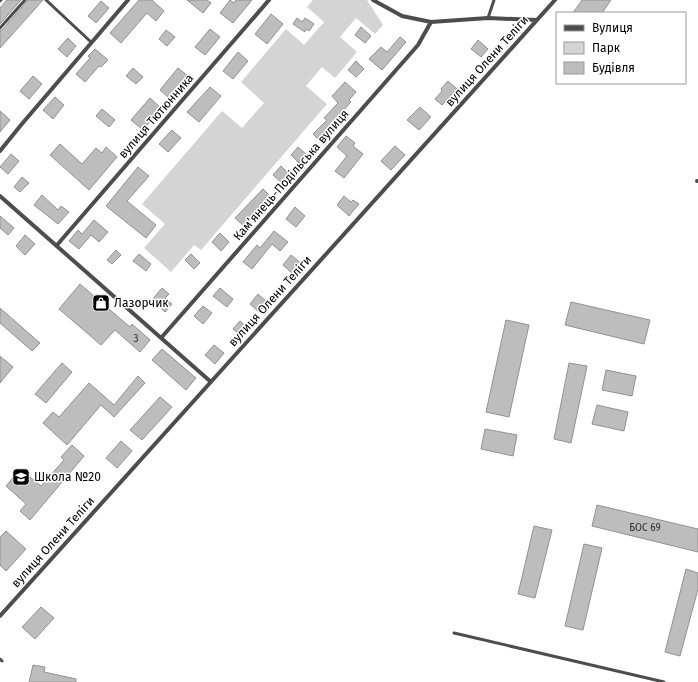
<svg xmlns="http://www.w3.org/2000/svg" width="698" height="682" viewBox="0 0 698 682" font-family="'Fira Sans',sans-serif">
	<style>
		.green { fill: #d4d4d4 }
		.building { fill: #bdbdbd; stroke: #919191 }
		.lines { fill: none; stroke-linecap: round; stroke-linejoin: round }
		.lane { stroke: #4d4d4d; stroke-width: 3 }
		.street { stroke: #4d4d4d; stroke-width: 4 }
		.labels { text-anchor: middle; stroke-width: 3; stroke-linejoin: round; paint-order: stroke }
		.number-label { font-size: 10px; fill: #2f2f2f }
		.street-label { font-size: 12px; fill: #000; stroke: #fff }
		.poi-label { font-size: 12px; fill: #000; stroke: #fff; text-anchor: start }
	</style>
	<rect width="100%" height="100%" fill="#fff"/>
	<path class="green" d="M313,0H367L383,25L375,34L356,18L340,37L357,52L335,78L322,67L306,86L327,104L201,250L194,245L171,272L144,248L165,224L142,204L222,111L242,128L264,103L241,82L286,29L304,45L324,22L307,7Z"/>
	<path class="building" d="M7,0H21L0,24V8Z
		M28,0H43L0,48V31L2,30Z
		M139,0H152L164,11L156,21L147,13L121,43L110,33Z
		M187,0H207L211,3L203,13Z
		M230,0L234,3L236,0H252L233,23L220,13Z
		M582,0H611L602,13H573Z
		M101,1L109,8L96,23L88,16Z
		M271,14L283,24L267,44L255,34Z
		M297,18L302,22L305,18L314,24L309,31L306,29L305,32L293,24Z
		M361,27L371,36L365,43L355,35Z
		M210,29L220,37L205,55L195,47Z
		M166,30L175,37L167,46L159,39Z
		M400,37L406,42L382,70L369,59L381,47L387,52Z
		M68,38L76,46L67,57L58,49Z
		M478,40L488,49L481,57L471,49Z
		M95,49L108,60L101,67L99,66L85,82L76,74L90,58L88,56Z
		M238,52L248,61L233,79L223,71Z
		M356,61L364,69L356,77L348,70Z
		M133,68L143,77L136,84L126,76Z
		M178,68L188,76L170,99L160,90Z
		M33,76L42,84L29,99L20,91Z
		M448,81L457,89L442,105L435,99L442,91L441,89Z
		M345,82L356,92L349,100L351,102L341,113L342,114L323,133L326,135L320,141L313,134L327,120L324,118L338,103L332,96Z
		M210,87L221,96L199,122L187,112Z
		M55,97L64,105L53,119L43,110Z
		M150,98L161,108L143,130L131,120Z
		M420,107L431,117L419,130L407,120Z
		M102,109L115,120L109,127L96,116Z
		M0,111L10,120L0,132Z
		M172,130L181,138L168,152L159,144Z
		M346,136L355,143L353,146L363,154L344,178L335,171L347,156L337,147Z
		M60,144L82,164L96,148L102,153L106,147L117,157L89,190L50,155Z
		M395,146L405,155L391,170L381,161Z
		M298,147L307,155L299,163L291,155Z
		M11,154L19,161L8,174L0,167Z
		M281,166L290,175L282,183L273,175Z
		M138,167L149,176L127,201L156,225L146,238L106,206Z
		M22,177L29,183L20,192L14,187Z
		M263,189L272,198L244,226L235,218Z
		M42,195L58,210L61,206L69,212L58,224L34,205Z
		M344,196L351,202L353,200L359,204L349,216L337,205Z
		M295,207L305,216L296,227L286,219Z
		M0,216L14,228L8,235L0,228Z
		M94,220L108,232L99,242L91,235L79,249L69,241L78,230L82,234Z
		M274,231L288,242L280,251L272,244L252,269L243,262L257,245L260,248Z
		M220,233L229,242L221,251L212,242Z
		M25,235L35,244L25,255L16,246Z
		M116,250L121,255L112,264L107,260Z
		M139,254L151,264L146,271L133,261Z
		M191,254L200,263L194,269L185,260Z
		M291,255L302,264L293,274L283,265Z
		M80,284L130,327L132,324L150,340L140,352L115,330L101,345L59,309Z
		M162,288L169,294L165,298L172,304L165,312L152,300Z
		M220,288L233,299L227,307L213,296Z
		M258,294L267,302L259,312L250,304Z
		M571,302L650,320L644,344L565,325Z
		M203,306L212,313L203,324L194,316Z
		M0,308L40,343L32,351L0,323Z
		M506,320L529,325L509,417L486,412Z
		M240,321L247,327L240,335L233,329Z
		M214,345L224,353L215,364L205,355Z
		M162,349L196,378L186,390L152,360Z
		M0,356L13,367L0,383Z
		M62,363L72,372L46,403L35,394Z
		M569,363L587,366L571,443L554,439Z
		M606,370L636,376L632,396L602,390Z
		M138,376L145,383L114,417L101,405L67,445L43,423L53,412L59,417L89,383L114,405Z
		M160,397L172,407L142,440L130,430Z
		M597,405L628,412L624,431L592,424Z
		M485,429L517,435L513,456L481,449Z
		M121,441L132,451L117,468L106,458Z
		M72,445L84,456L30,520L20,511L26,504L6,486L20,469L41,486L64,460L61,457Z
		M597,505L698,529V552L592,526Z
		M534,526L552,530L535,598L518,594Z
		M6,531L26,549L6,571L0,565V537Z
		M584,544L602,548L583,630L565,626Z
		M686,569L698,573V589L680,656L665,652Z
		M41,607L54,618L35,639L22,627Z
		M33,665L45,667L44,672L76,679V682H29Z"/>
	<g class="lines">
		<path class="lane" d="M46,0L91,42
			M0,1L1,0
			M488,18L494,0
			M0,28L25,0
			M454,633L664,682
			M0,659L2,661"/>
		<path class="street" d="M373,0L402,16L431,22L488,18L537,20
			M0,151L21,125L128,0
			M697,181H698
			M0,196L211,382
			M57,245L269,0
			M161,338L418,45L431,22
			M0,616L555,0"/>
	</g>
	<defs>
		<symbol id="shop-square" viewBox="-11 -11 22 22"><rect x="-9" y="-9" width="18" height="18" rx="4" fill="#000" stroke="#fff"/><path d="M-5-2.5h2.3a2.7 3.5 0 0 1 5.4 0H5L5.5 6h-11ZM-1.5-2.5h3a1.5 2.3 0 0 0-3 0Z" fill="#fff"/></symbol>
		<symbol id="school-square" viewBox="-11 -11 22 22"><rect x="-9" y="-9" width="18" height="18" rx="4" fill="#000" stroke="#fff"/><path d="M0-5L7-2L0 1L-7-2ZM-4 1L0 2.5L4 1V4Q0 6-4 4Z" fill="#fff"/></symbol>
	</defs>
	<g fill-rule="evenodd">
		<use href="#shop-square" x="91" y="293" width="20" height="20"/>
		<use href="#school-square" x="11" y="467" width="20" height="20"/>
	</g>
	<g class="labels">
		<g class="number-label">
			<text x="136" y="342">3</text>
			<text x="645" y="531">БОС 69</text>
		</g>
		<g class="street-label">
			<text transform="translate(487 61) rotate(-48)" y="4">вулиця Олени Теліги</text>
			<text transform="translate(156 116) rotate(-49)" y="4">вулиця Тютюнника</text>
			<text transform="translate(291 175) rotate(-49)" y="4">Камʼянець-Подільська вулиця</text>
			<text transform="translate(270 301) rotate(-48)" y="4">вулиця Олени Теліги</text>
			<text transform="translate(53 542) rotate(-48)" y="4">вулиця Олени Теліги</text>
		</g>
		<g class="poi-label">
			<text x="114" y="307">Лазорчик</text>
			<text x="34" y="481">Школа №20</text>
		</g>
	</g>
	<rect x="556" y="12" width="130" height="72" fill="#ffffff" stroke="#999999"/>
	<rect x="564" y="25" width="20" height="6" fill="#4d4d4d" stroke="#999999"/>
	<text x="592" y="32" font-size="12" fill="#000000">Вулиця</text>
	<rect x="564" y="42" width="20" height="12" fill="#d4d4d4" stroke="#999999"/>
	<text x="592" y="52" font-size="12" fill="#000000">Парк</text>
	<rect x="564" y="62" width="20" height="12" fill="#bdbdbd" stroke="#999999"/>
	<text x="592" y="72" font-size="12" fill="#000000">Будівля</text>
</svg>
